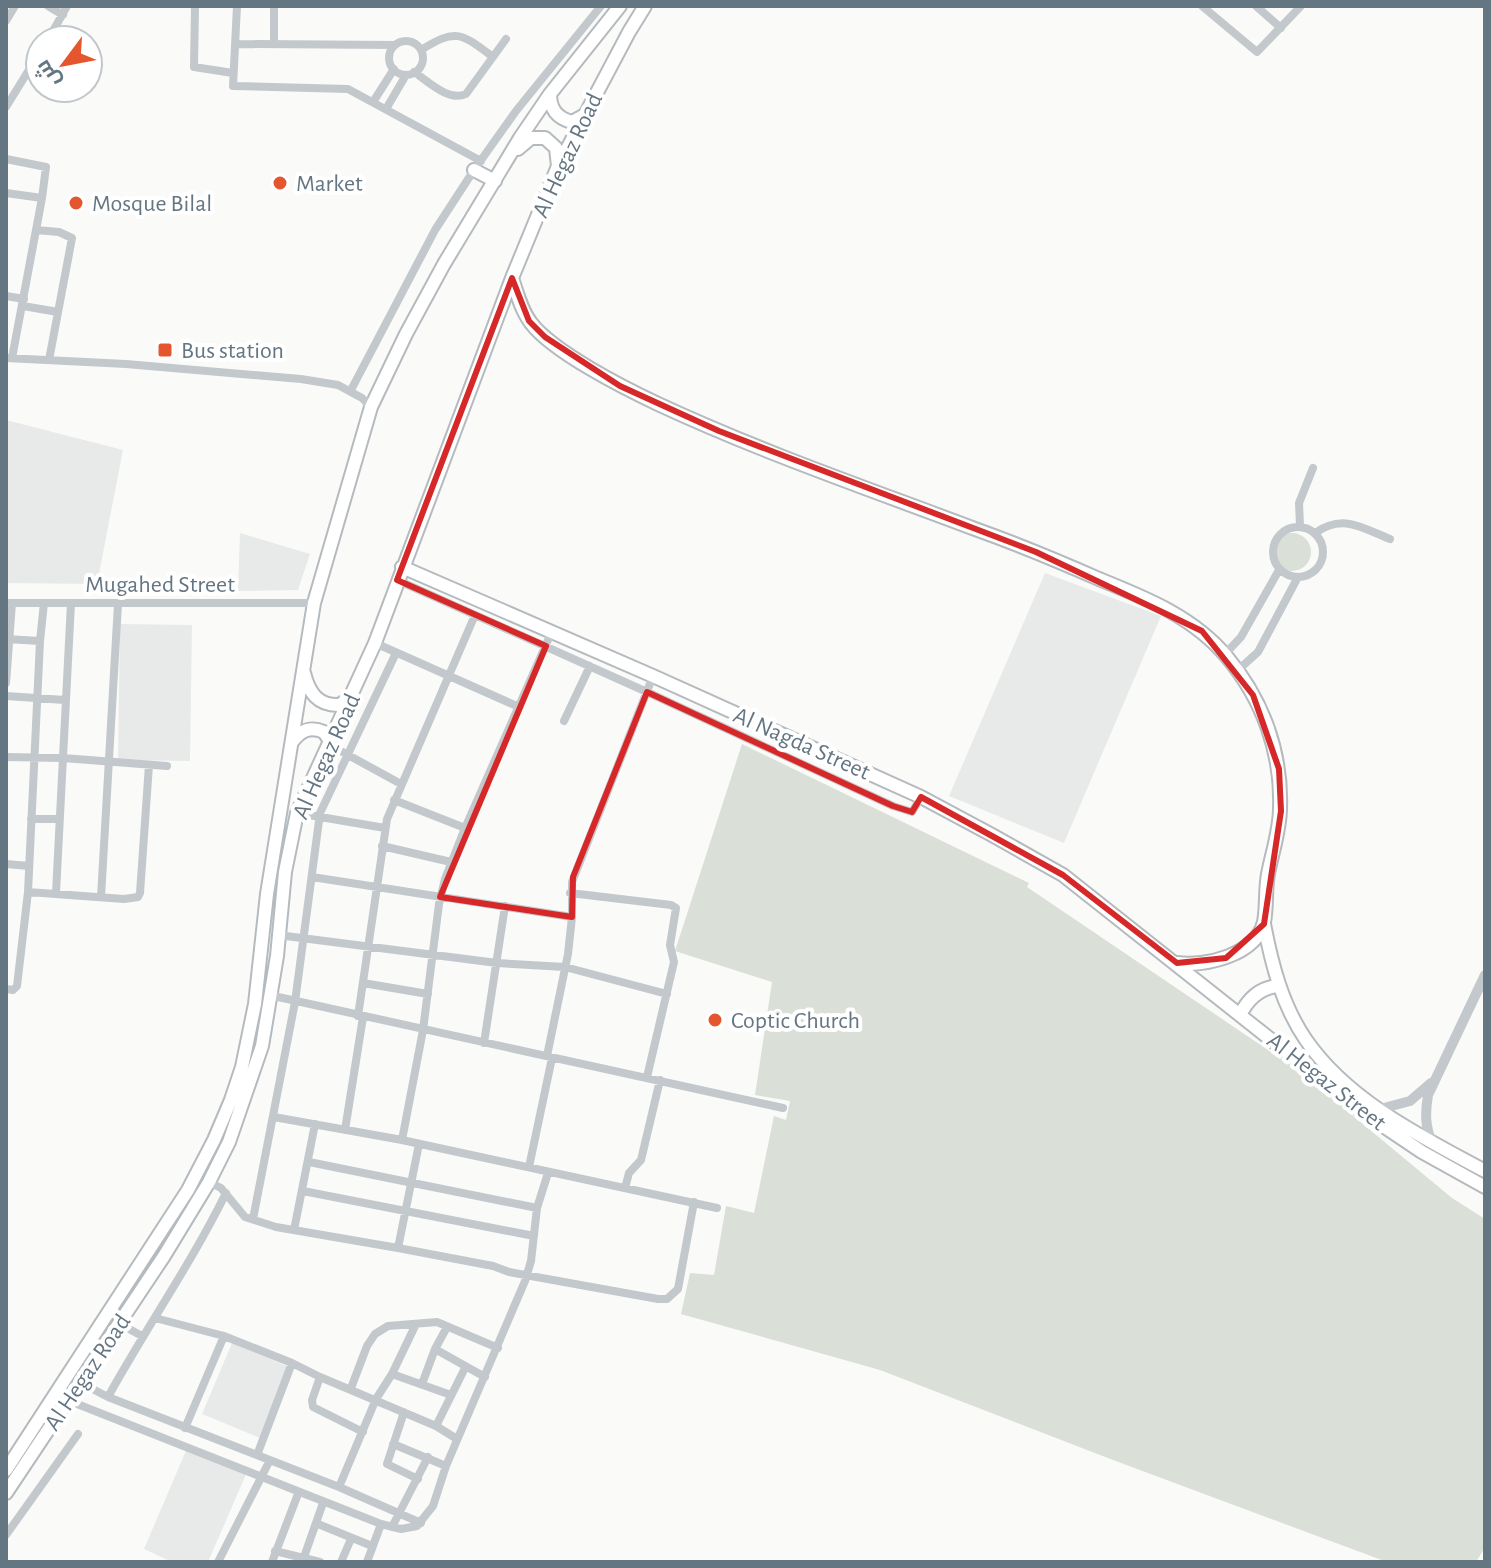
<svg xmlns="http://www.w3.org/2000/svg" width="1491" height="1568" viewBox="0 0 1491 1568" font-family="'Alegreya Sans',Cairo,sans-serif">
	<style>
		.built { fill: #e8e9e9 }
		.green { fill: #dadfd7 }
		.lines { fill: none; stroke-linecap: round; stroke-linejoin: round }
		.primary-casing { stroke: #b5babe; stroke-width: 16 }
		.minor { stroke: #c3c8cc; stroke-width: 8 }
		.tertiary { stroke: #c3c8cc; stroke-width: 10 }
		.primary { stroke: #fff; stroke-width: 12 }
		.marked { fill: none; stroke: #d62828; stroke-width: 6; stroke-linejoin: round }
		.poi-dot { fill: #e4572e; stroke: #fff; stroke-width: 3 }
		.labels { text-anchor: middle; stroke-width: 8; stroke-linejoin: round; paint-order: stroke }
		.street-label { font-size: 24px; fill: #657683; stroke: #fff }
		.poi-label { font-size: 24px; fill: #657683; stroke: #fff; text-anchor: start }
	</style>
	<rect width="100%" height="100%" fill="#fafaf8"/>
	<path class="built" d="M6,420L123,450L97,584L6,583Z
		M240,533L310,554L298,590L238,591Z
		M1045,573L1161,616L1064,843L949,796Z
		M120,624L192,625L190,761L118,760Z
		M232,1343L289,1367L260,1438L202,1414Z
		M188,1446L247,1472L208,1562H172L144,1549Z"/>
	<path class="green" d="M1273 552a19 19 0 1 1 38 0a19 19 0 1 1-38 0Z
		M742,744L1029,883L1027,887L1299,1071L1452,1198L1485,1219V1547L1476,1562H1387L1113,1460L880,1370L681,1314L690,1273L714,1275L726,1206L754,1213L774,1116L786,1120L790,1101L755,1095L772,982L675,951Z"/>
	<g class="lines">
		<defs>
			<path id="primary" d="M550,94C550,109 557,118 572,122L583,116
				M518,149L531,138H545L556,148L558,166
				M474,170L495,181
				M512,278C517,293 521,310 531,323C553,352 624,388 658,404C761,452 869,489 975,529C1017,544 1058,561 1099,579C1146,598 1194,617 1227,657C1263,700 1282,753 1280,808C1280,830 1272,853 1268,874C1265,890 1267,907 1264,922C1256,955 1205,967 1177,963
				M402,567L653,676L921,797L992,835L1063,875L1361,1111L1422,1152L1485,1187
				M304,673C309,693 318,706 340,705L352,695
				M292,742C301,730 310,726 324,732L330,741
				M1264,924C1272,965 1282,1005 1306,1040C1348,1101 1422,1137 1485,1171
				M1241,1013C1249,998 1261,987 1279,986
				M6,1470L188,1190L214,1140L231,1100L242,1067L255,1004L267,894L314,603L371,407L406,334L444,264L520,138L550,94L620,6
				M6,1493L164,1256L209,1182L229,1142L262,1046L277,956L285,872L297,813L375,643L512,278L558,166L629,32L645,6"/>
		</defs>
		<use href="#primary" class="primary-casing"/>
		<path class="minor" d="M48,6L63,15
			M195,6L194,67L233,73
			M237,6L233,86L348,89L481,161
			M274,6V44
			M1202,6L1257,52L1301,6
			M1256,6L1281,28
			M6,21L15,6
			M48,40L67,6
			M389 58a17 17 0 1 1 34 0a17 17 0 1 1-34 0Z
			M235,44L395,45
			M421,50C456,28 461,33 493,57
			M414,72C429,82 449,102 466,94L506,39
			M373,102L394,69
			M6,107L40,52
			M386,109L406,75
			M6,159L46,167L42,198
			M6,193L42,198L12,358
			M36,230L59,232L72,238L49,360
			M6,296L24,299
			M23,306L58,312
			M6,358L126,364L301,379L338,385L362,398L371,407
			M351,390L435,230L474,170L516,111L601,6
			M1300,526L1299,503L1313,468
			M1273 552a25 25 0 1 1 50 0a25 25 0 1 1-50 0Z
			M1315,533C1343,513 1362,528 1390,539
			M397,580L647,692L893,806L912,812L921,797
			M6,603H314
			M6,639L40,641
			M375,643L519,707
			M1225,654L1241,637L1279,570
			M1238,670L1258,652L1298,577
			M6,683L12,603
			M6,696L65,700
			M564,721L590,666
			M328,744L401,784
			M6,757L63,758L167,766
			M394,800L465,828
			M297,813L385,828
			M31,819H59
			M382,846L451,862
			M6,864L29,866
			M312,877L572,917
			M28,892L124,899L138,897L140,893L149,765
			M56,893L71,603
			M570,893L671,905L676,908L670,945L674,962L647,1077
			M101,897L118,604
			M278,935L497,963L565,967L667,994
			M363,983L428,994
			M6,989L13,990L17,986L28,892L40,641L44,603
			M269,995L783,1108
			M358,1016L387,819L475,615
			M484,1043L505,906
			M547,1056L568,954L572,917V882L653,676
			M274,1117L402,1140L717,1208
			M345,1130L363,1017
			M402,1140L423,1030L439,904L445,879L465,828L552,631
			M309,1162L537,1208
			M529,1167L552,1058
			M209,1182L221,1188L245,1217L276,1227L398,1248L493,1266L509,1272L658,1299H667L678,1289L694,1202
			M625,1188L629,1173L641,1160L660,1080
			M303,1191L534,1236
			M253,1219L295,1002L320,813L396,653
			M294,1230L315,1124
			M398,1248L419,1144
			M155,1318L224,1336L292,1363L320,1377L436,1426L457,1439
			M120,1324L142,1336
			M435,1349L485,1377
			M392,1374L451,1395
			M320,1377L312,1400L313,1407L363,1432
			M81,1383L108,1397L339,1487L421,1523
			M422,1384L435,1349L447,1327
			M351,1388L367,1346L375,1334L388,1326L437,1322L498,1348
			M108,1397C146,1328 191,1264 226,1193
			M67,1400L381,1524L401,1529L417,1526L433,1506L446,1466L525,1281L531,1261L537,1208L548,1173
			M404,1412L387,1464L418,1479
			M436,1426L465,1368
			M185,1428L224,1336
			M393,1444L446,1466
			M257,1455L292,1363
			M339,1487L376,1399L392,1374L416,1324
			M318,1524L372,1546
			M392,1527L428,1457
			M6,1535L78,1434
			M275,1551L320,1562
			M304,1557L323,1503
			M218,1562L270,1460
			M272,1562L298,1494
			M341,1562L351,1539
			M367,1562L381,1524"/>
		<path class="tertiary" d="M1380,1109L1410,1101L1431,1083
			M1432,1143C1425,1126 1425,1113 1428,1095L1485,975"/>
		<use href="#primary" class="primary"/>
	</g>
	<path class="marked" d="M512,278L529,321L545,337L620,386L719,431L1036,552L1202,631L1253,695L1279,769L1281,811L1264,924L1226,958L1177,963L1063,875L921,797L912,812L893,806L647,692L573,877L572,917L440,897L546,646L397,580Z"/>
	<g class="poi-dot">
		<circle cx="280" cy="183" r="8"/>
		<circle cx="76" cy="203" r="8"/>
		<rect x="157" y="342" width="16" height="16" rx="4"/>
		<circle cx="715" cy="1020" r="8"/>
	</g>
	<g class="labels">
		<g class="street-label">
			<text transform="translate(567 155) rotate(-65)" y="8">Al Hegaz Road</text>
			<text x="160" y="592">Mugahed Street</text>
			<text transform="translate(802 743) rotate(24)" y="8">Al Nagda Street</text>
			<text transform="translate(326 756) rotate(-66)" y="8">Al Hegaz Road</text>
			<text transform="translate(1327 1081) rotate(38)" y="8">Al Hegaz Street</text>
			<text transform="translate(87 1372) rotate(-56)" y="8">Al Hegaz Road</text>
		</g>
		<g class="poi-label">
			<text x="296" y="191">Market</text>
			<text x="92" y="211">Mosque Bilal</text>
			<text x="181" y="358">Bus station</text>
			<text x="731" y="1028">Coptic Church</text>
		</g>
	</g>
	<rect width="1491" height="1568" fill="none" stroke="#657683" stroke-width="16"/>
	<g transform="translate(64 64) rotate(238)"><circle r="38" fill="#ffffff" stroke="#c1c8cd" stroke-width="2"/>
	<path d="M0-6L14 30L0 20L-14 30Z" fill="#e4572e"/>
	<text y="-12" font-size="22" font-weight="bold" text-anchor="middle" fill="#657683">ش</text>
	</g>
</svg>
